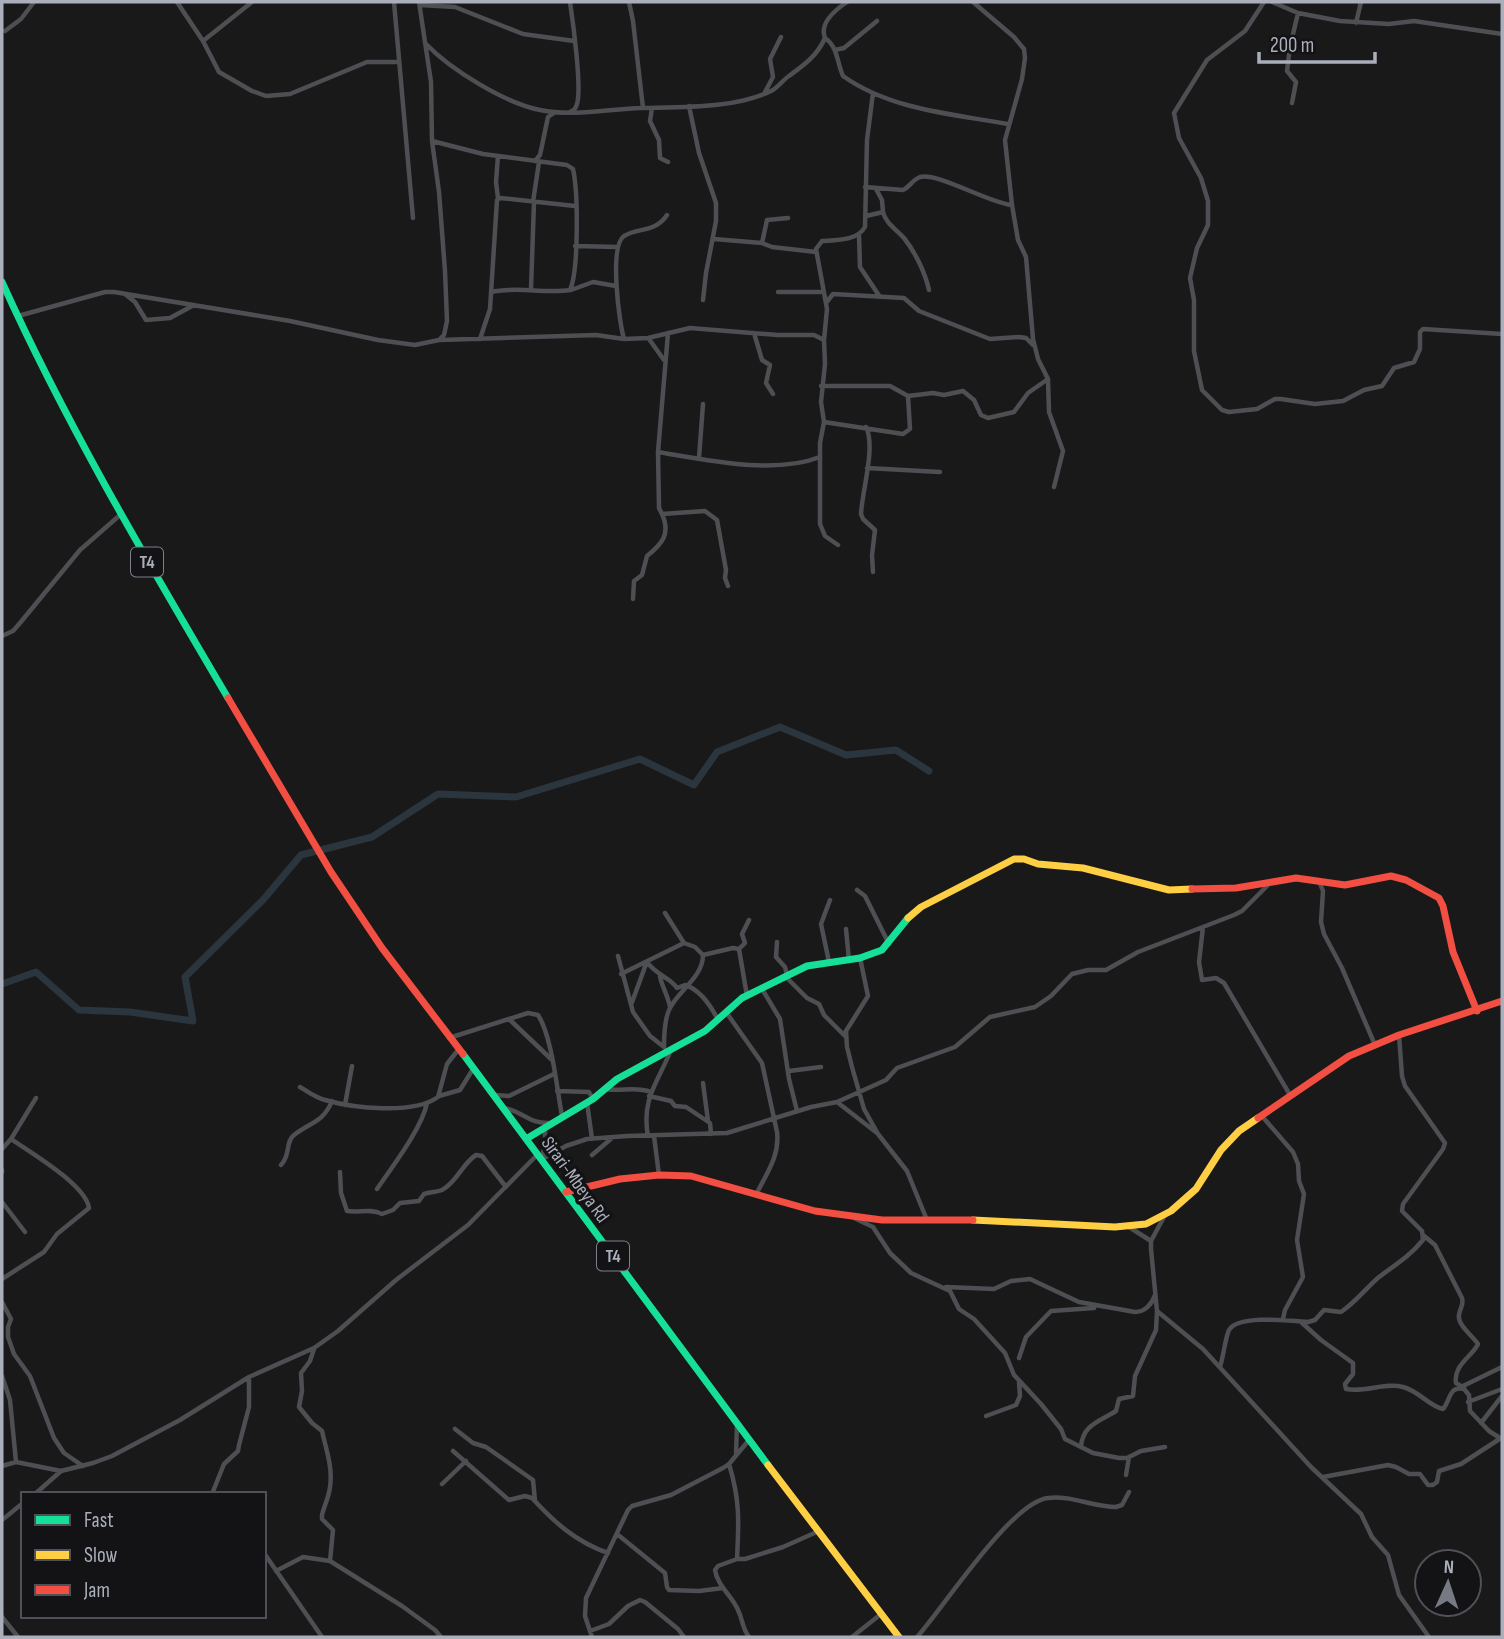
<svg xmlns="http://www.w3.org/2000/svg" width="1504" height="1639" viewBox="0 0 1504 1639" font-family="'Sofia Sans Condensed',sans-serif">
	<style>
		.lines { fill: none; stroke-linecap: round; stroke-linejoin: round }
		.river { stroke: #2b353d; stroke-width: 7 }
		.street { stroke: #4d4f53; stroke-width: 4.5 }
		.fast { stroke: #16e098; stroke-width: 7 }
		.slow { stroke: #ffcf43; stroke-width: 7 }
		.jam { stroke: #f24e42; stroke-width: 7 }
		.labels { text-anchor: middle; stroke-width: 7; stroke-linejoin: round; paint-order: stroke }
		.shield { fill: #131316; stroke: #7d808a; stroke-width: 2 }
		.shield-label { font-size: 18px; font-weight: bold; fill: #aaafbb }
		.street-label { font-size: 19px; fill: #aaafbb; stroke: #131316 }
	</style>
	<rect width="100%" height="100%" fill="#19191a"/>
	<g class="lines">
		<path class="river" d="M2,984L36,972L79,1010L130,1012L193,1021L185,977L263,900L301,855L372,837L438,794L516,797L640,759L694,785L717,752L780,727L846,755L896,750L929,771"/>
		<path class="street" d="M177,2L203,41L219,72L252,91L266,96L290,94L367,62H398
			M394,2L413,218
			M629,2L633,21L643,108
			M973,2L1014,37L1024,49L1025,58L1022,79L1005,140L1012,205L1018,240L1026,257L1033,339L1038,359L1048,379L1049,412L1063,451L1054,487
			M1264,2L1245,31L1207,60L1174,113L1179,138L1201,178L1208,201V225L1197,248L1190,278L1194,300V351L1202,390L1222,410L1229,412L1257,409L1275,399H1281L1315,404L1343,401L1364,390L1382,386L1394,368L1414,362L1420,349V332L1423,329L1502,334
			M1272,2L1298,13L1340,21L1389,24L1414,21L1502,34
			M420,5L455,7L523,34L574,41
			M1356,23L1361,2
			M5,31L21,19L34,2
			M825,38C838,47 837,63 843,76C891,110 952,114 1008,124
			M203,41L252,2
			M426,44C451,70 505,103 540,110C574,117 608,109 641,108C681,107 736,109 773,90C779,86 783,80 789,76C804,65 817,56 825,38C819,23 835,10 847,2
			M835,50L844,48L877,21
			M765,92L773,77L770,59L781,37
			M1292,103L1296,82L1287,71L1290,47L1298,13
			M689,106L699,153L716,203V221L706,273L703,300
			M652,108L650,121L659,140L660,158L668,162
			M570,112C574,110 575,110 577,104C582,88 573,22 570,2
			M432,141L483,154L567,165L573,169C578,191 579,270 570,290C544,294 517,286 491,292
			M498,156L496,182L498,198
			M535,161L540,155L548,117L554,113
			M865,187L903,190C910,187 912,180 920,177C937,172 987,202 1011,205
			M533,202L539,162
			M883,212C886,224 896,229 904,238C915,252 925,272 929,290
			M866,216L883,212L882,200L876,189
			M859,235L860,267L880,297
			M714,239L762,243L772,247L816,252
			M762,243L767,220L788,218
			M575,246L618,247
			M531,289L534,202
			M571,290L593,282L616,286
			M778,292H823
			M125,294L135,302L146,320L170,318L194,305
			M826,303L833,294L904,298L919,311L990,339L1019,337L1026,338L1033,345
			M18,316L105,292H114L290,321L378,340L415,345L439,340L444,335L447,321L445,271L439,192L432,141L431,82L419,2
			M668,333L658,452L659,508L662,514L705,511L717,520L726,570L725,578L728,586
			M754,333L762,360L770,365L766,383L773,394
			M480,339L490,309L497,200L500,198L575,206
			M624,339C619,322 609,246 624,236C639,227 655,233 667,215
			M649,339L664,360
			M440,340L596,335L624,339L648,338L690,328L778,335H814L824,340
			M821,386H890L908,396L933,393L944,395L963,391L974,400L981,415L988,418L1014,412L1028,393L1048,379
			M824,422L903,434L910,429L908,396
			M866,427C876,447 862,491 861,514L863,519L875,530L872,555L873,572
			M658,452C706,460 774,475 820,457
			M699,458L703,404
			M867,468L940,472
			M838,545L825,536L820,524V443L824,422L821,402L825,364L824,340L827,309L816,249L822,241C837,240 857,241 865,227L867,140L873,93
			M633,599L634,581L642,575L647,556C662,544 671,534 662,514
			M2,636L13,631L20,623L80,550L120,515
			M1319,881L1323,891L1321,922L1324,934L1342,968L1375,1045
			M857,890L865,896L889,944
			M665,913L684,943L695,947L703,955L733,948L739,949L747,996
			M1203,927L1199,962L1202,980L1216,978L1224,983L1290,1095
			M846,929L849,960
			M777,942L776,957L785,967L787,975
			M739,949L745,943L742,934L749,920
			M618,956L633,1012L650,1036L664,1047
			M860,958L868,996L846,1031L847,1047L852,1067L864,1109L878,1134L907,1171L927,1220
			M647,962C656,975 671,978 677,988L685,985C701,990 711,1006 718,1020
			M829,962L821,924L830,900
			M621,974L684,943
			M660,976C661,985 668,995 670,1007
			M786,977L807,998L819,1004L824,1015L845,1036
			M762,989L780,1019L789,1079L797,1111
			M631,1005L646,964
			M726,1012L762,1063L777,1132C780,1156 766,1174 756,1195
			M509,1019L551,1059
			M449,1038L528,1013L538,1015C552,1036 557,1090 562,1116
			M664,1047C664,1036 665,1017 670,1008C679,990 703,977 703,955
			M789,1071L821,1067
			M703,1083L708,1121
			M300,1087C308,1092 316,1098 325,1100C353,1108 413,1115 438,1097L447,1064L458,1050
			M605,1089C621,1092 635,1086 651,1092
			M557,1091L589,1092L593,1099
			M495,1095L509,1096L554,1074
			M439,1096L460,1090L473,1069
			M649,1096L671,1101L675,1106L686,1107L710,1123L711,1134
			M587,1102L592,1139
			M837,1102L877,1133
			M345,1105L352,1066
			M504,1108C525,1112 528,1124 550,1123
			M1261,1115L1293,1152L1298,1164L1299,1181L1304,1194L1297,1240L1303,1277L1285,1310L1283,1319
			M648,1136C641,1099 658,1082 671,1050
			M654,1136L659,1175
			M2,1149L11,1139L36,1098
			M592,1155L612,1138
			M542,1158L545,1143V1128
			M542,1159L566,1146L587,1139L627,1136L727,1133L811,1107L837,1102L886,1080L897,1068L955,1047L990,1017L1035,1007L1051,996L1072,974L1088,970H1106L1138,952L1234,915L1242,911L1269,884
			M281,1165C291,1155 285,1142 294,1135C310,1122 323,1123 332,1101
			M2,1170V1172
			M340,1172L341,1193L347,1211C361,1213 369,1208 382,1214L393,1210L400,1203L419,1201L424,1194C430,1192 437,1192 442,1190C457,1182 462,1164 476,1155L482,1156L506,1187
			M377,1189C392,1167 422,1128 427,1103
			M2,1202L25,1232
			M1165,1215L1151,1241V1249L1157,1311L1203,1349L1311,1467L1361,1514L1372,1537L1388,1555L1399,1595L1429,1637
			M854,1218L873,1227L890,1253L911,1273L950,1291L959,1309L974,1319L1005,1353L1014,1375L1041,1404L1061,1429L1065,1439L1093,1453L1119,1458H1127L1141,1451L1165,1447
			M1129,1227L1151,1241
			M1423,1235L1435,1245L1462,1298C1464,1306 1460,1307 1459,1315C1457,1325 1473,1336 1478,1344C1472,1357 1453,1365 1456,1383L1464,1388
			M2,1279L44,1252L57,1234L89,1208C86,1185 30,1152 11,1139
			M946,1287L994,1289L1011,1281L1030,1279L1079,1302L1135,1312C1145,1312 1152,1304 1155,1295
			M2,1302L11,1319L8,1327V1337L14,1354L30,1376L54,1438L64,1453L83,1466
			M1301,1322L1321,1340L1353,1363V1374L1345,1384L1346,1389C1365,1393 1385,1382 1403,1387C1419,1391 1429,1406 1443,1409C1451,1400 1448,1386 1464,1389L1469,1395L1470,1411L1489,1431L1500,1438
			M314,1349L310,1361L301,1373L302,1391L299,1407L312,1423L322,1431C326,1449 333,1468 330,1487C329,1497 324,1506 322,1515V1519L333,1530L330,1561
			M1019,1358L1026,1337L1051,1311L1094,1308
			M1220,1367C1223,1358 1226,1335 1229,1330C1238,1314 1293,1321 1308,1322L1315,1320L1324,1310L1341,1312C1356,1302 1366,1288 1379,1277C1395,1265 1410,1256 1423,1240L1422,1231L1402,1211L1403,1204L1443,1149L1445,1143L1405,1086L1402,1076L1399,1035
			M2,1376L10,1400L16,1462
			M1463,1386L1502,1367
			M1468,1402L1502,1389
			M986,1416L1016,1405L1020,1396L1019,1382
			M1481,1423L1502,1396
			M455,1429L473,1443L486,1447L533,1480L535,1501
			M1081,1447C1082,1425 1100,1421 1116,1411L1119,1399L1133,1396L1135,1376L1156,1330L1157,1311
			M453,1451L509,1500L525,1496L532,1498C554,1522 576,1542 608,1553
			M736,1454L737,1424
			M729,1464C740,1500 739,1521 737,1559
			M2,1466L16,1462L61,1471L93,1463L112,1456L180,1420L249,1377L314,1348L338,1331L396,1280L468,1225L537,1155
			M1126,1475L1129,1457
			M1323,1477L1388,1465L1396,1467L1409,1474H1420L1428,1485H1433L1437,1482L1439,1471L1461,1464L1501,1438
			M442,1484L466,1461
			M35,1494L61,1471
			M212,1494L224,1464L238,1451L239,1445L249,1407V1377
			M2,1520L23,1503
			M617,1534L665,1573L667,1587L669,1590L699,1591L723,1588
			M264,1553L322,1637
			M276,1571L303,1557L330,1561L402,1606L435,1630L441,1637
			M2,1617L18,1637
			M590,1631L609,1624L628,1606L640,1600L645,1602L678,1629L684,1637
			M592,1637L585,1616L586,1598L628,1510L632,1506L671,1495L723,1468L729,1464L749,1440
			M749,1637C742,1628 743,1620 738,1610C732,1596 717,1585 715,1570L718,1566L737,1559H745L783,1547L819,1531
			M852,1637L881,1614
			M917,1637C944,1607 1011,1502 1048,1498C1071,1495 1093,1507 1116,1507L1122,1505L1129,1492"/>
		<path class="fast" d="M2,282C67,426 148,562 228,698
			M463,1054L768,1465
			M526,1139L593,1099L617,1079L705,1031L742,998L807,966L860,958L882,950L908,918"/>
		<path class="slow" d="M908,918L921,907L1014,859H1024L1038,864L1083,868L1169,890L1192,889
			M973,1220L1115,1227L1146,1224L1171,1211L1196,1189L1221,1150L1239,1131L1258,1118
			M768,1465L899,1637"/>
		<path class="jam" d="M228,698L331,872L382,948L463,1054
			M1192,889L1236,888L1296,878L1345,885L1391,876L1406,880L1439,898L1443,906L1453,952L1477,1011
			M1258,1118L1349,1056L1399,1035L1502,1001
			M566,1192L620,1179L659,1175L691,1176L815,1211L882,1220H973"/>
	</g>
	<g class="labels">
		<g class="shield">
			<rect x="131" y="547.5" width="32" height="29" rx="5"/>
			<rect x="597" y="1241.5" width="32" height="29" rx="5"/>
		</g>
		<g class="shield-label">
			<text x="147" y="568">T4</text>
			<text x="613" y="1262">T4</text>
		</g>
		<g class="street-label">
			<text transform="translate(576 1179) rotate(54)" y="7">Sirari-Mbeya Rd</text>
		</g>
	</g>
	<rect width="1504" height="1639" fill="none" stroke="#aaafbb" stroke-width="7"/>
	<rect x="21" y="1492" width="245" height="126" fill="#131316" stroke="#4f5158" stroke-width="2"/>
	<rect x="35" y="1515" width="35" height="10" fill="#16e098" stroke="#4f5158" stroke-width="2"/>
	<text x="84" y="1527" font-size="21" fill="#aaafbb">Fast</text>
	<rect x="35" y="1550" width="35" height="10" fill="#ffcf43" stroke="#4f5158" stroke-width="2"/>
	<text x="84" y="1562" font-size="21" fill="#aaafbb">Slow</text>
	<rect x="35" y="1585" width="35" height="10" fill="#f24e42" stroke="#4f5158" stroke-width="2"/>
	<text x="84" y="1597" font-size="21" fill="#aaafbb">Jam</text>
	<g transform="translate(1448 1583) rotate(3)"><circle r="33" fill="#131316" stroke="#4f5158" stroke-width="2"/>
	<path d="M0-5L12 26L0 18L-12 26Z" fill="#777a83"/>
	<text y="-10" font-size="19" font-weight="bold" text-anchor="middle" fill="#aaafbb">N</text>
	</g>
	<path d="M1259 52v10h116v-10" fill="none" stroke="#aaafbb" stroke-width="3.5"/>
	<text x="1270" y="52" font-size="21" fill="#aaafbb" stroke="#131316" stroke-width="5" paint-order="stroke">200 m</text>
</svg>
